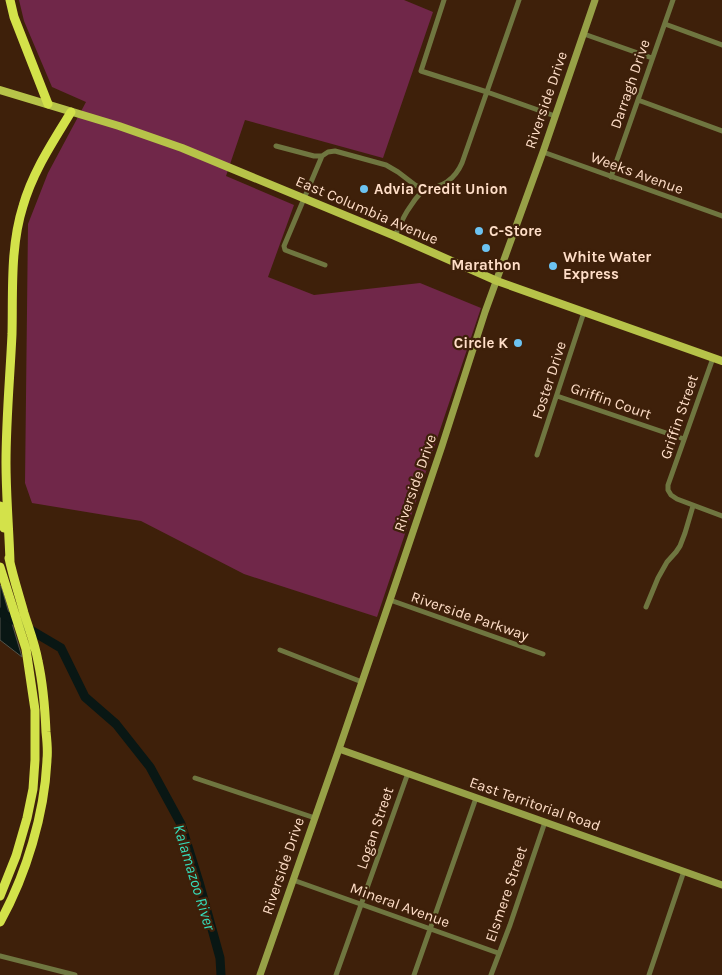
<svg xmlns="http://www.w3.org/2000/svg" width="722" height="975" viewBox="0 0 722 975" font-family="Karla,sans-serif">
	<style>
		.green { fill: #702749 }
		.water { fill: #091714; stroke: #53534a }
		.lines { fill: none; stroke-linecap: round; stroke-linejoin: round }
		.river { stroke: #091714; stroke-width: 9 }
		.street { stroke: #6f7640; stroke-width: 5 }
		.secondary { stroke: #97a147; stroke-width: 7 }
		.primary { stroke: #b7c349; stroke-width: 8 }
		.highway { stroke: #d3e24a; stroke-width: 9 }
		.poi-dot { fill: #6cc3f2; stroke: #3e200a; stroke-width: 2 }
		.labels { text-anchor: middle; stroke-width: 4.5; stroke-linejoin: round; paint-order: stroke }
		.street-label { font-size: 15px; fill: #ffdec8; stroke: #3e200a }
		.poi-label { font-size: 15px; font-weight: bold; fill: #ffdec8; stroke: #3e200a; text-anchor: start }
		.water-label { font-size: 16px; font-style: italic; fill: #36dcba; stroke: #3e200a }
	</style>
	<rect width="100%" height="100%" fill="#3e200a"/>
	<path class="green" d="M19,0H404L433,12L383,158L245,120L226,176L294,205L268,277L314,295L420,283L481,308L377,617L244,574L141,521L32,503L25,483L28,224L48,173L86,102L52,87L24,21Z"/>
	<path class="water" d="M0,585L1,586L22,657L0,640Z"/>
	<g class="lines">
		<path class="river" d="M0,612L61,648L85,697L116,724L150,767L181,824L199,882L220,958L221,975"/>
		<path class="street" d="M444,0L421,71L487,92L555,116
			M665,24L722,45
			M584,34L652,58
			M638,100L722,131
			M276,146L314,156H322L328,152L335,151L386,165L398,172L415,185L424,189
			M543,152L722,216
			M322,156L284,246L285,250L325,265
			M611,177L673,0
			M395,236C403,217 410,204 424,189C442,188 455,179 462,163L519,0
			M713,358L668,485V490L671,495L677,499L722,516
			M557,396L684,439
			M537,455L584,312
			M390,600L543,654
			M646,607L658,578L667,562L676,552L680,546L685,533L693,506
			M280,650L362,682
			M195,778L315,818
			M293,880L498,953
			M0,956L75,975
			M336,975L408,773
			M414,975L476,798
			M491,975L510,925L545,822
			M649,975L684,871"/>
		<path class="secondary" d="M339,749L722,885
			M260,975L339,749L390,600L442,446L485,312L543,152L595,0"/>
		<path class="primary" d="M0,90L119,126L182,148L395,236L497,281L722,361"/>
		<path class="highway" d="M10,0L14,17L48,104
			M0,506L4,528
			M10,562C9,529 6,496 6,463C6,420 10,377 12,334C13,292 10,247 23,206C33,171 53,142 71,112
			M0,567L26,649L35,710V760L33,789L27,818L16,856L0,896
			M0,922C26,875 45,813 47,759C48,750 47,741 46,732C45,708 43,684 38,661C35,644 29,629 24,613C19,595 13,577 9,558"/>
	</g>
	<g class="poi-dot">
		<circle cx="364" cy="189" r="5"/>
		<circle cx="479" cy="231" r="5"/>
		<circle cx="486" cy="248" r="5"/>
		<circle cx="553" cy="266" r="5"/>
		<circle cx="518" cy="343" r="5"/>
	</g>
	<g class="labels">
		<g class="street-label">
			<text transform="translate(630 84) rotate(-71)" y="5">Darragh Drive</text>
			<text transform="translate(546 100) rotate(-71)" y="5">Riverside Drive</text>
			<text transform="translate(637 173) rotate(20)" y="5">Weeks Avenue</text>
			<text transform="translate(367 210) rotate(23)" y="5">East Columbia Avenue</text>
			<text transform="translate(549 380) rotate(-72)" y="5">Foster Drive</text>
			<text transform="translate(611 401) rotate(19)" y="5">Griffin Court</text>
			<text transform="translate(679 417) rotate(-71)" y="5">Griffin Street</text>
			<text transform="translate(415 483) rotate(-71)" y="5">Riverside Drive</text>
			<text transform="translate(470 616) rotate(19)" y="5">Riverside Parkway</text>
			<text transform="translate(535 804) rotate(19)" y="5">East Territorial Road</text>
			<text transform="translate(375 828) rotate(-71)" y="5">Logan Street</text>
			<text transform="translate(283 866) rotate(-71)" y="5">Riverside Drive</text>
			<text transform="translate(506 894) rotate(-71)" y="5">Elsmere Street</text>
			<text transform="translate(400 905) rotate(20)" y="5">Mineral Avenue</text>
		</g>
		<g class="poi-label">
			<text x="374" y="194">Advia Credit Union</text>
			<text x="489" y="236">C-Store</text>
			<text x="563" y="262">White Water<tspan x="563" dy="17">Express</tspan></text>
			<text x="486" y="270" text-anchor="middle">Marathon</text>
			<text x="508" y="348" text-anchor="end">Circle K</text>
		</g>
		<g class="water-label">
			<text transform="translate(195 877) rotate(73)" y="6">Kalamazoo River</text>
		</g>
	</g>
</svg>
